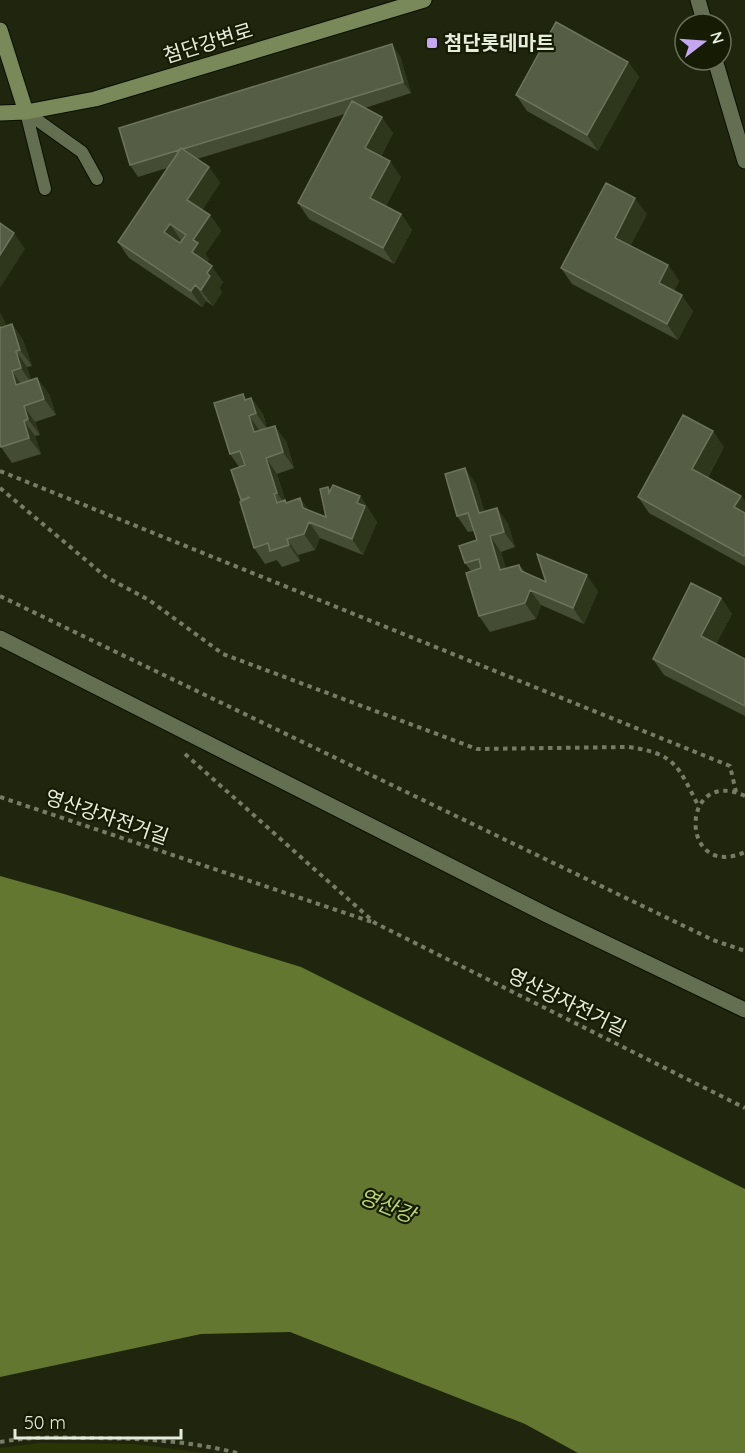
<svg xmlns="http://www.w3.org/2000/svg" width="745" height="1453" viewBox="0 0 745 1453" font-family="Quicksand,'Noto Sans KR',sans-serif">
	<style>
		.green { fill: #2a3507 }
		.water { fill: #647730 }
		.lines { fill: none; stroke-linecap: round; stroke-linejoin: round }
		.lane-casing { stroke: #090f00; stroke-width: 14 }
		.street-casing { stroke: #090f00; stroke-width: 17 }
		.secondary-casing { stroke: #090f00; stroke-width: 17 }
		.path { stroke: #767c67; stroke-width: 4; stroke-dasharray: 4.5 4.5; stroke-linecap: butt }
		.lane { stroke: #646e51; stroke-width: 12 }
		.street { stroke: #646e51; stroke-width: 15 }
		.secondary { stroke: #7a8959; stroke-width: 15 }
		.wall { fill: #444c33 }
		.shaded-wall { fill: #2e361c }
		.building { fill: #565d45; stroke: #6c745d; stroke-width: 1.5; fill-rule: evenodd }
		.poi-dot { fill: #c5a7f1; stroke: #161c04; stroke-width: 2 }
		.labels { text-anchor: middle; stroke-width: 4.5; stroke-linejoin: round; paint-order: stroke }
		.street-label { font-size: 20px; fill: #e6ecdc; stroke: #161c04 }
		.poi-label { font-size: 20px; font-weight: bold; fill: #e6ecdc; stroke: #161c04; text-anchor: start }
		.water-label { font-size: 21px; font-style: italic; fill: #b9d673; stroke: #161c04 }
	</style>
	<rect width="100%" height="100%" fill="#1f260d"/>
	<path class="green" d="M41,1443L133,1444L207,1453H0V1448Z"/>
	<path class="water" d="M0,876L64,894L301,967L745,1189V1453H578L525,1424L290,1332L201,1334L0,1377Z"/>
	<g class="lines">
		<defs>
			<path id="lane" d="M26,112L82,152L97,179
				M26,112L45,189"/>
			<path id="street" d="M698,0L705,24
				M715,60L745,161
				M0,638L547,915L745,1010"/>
			<path id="secondary" d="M0,30L26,112
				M0,113L26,112L95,99L424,0"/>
		</defs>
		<use href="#lane" class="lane-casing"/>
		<use href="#street" class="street-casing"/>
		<use href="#secondary" class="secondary-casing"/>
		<path class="path" d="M0,471L730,766L736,792
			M0,488L106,577L149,600L223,654L477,749L629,747C677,754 678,767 699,807
			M0,596L713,940L745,951
			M185,754L375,923L745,1108
			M745,796C679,765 679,882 745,852
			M0,797L372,922
			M0,1442C28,1437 54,1437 82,1438C135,1438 186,1440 237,1453"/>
		<use href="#lane" class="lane"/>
		<use href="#street" class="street"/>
		<use href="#secondary" class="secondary"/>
	</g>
	<path class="wall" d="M400,56L411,93L365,108L393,133L381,156L401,177L386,206L401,214L412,230L394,264L309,219L298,203L345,114L197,159L209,167L220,183L202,210L210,215L221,231L205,254L209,259L207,262L223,282L219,288L222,292L213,306L206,301L202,307L129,258L118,242L167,168L138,177L130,165Z
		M628,62L639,77L598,151L527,111L516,95Z
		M647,214L630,246L668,265L679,281L674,291L693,311L678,340L572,284L561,268Z
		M0,313L3,318L6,326L12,324L23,340L32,366L27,367L31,380L37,378L49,394L56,415L35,422L40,435L35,436L41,454L12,463L1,447L0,444Z
		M251,398L263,414L267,428L286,441L294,468L277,474L285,500L287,503L326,517L328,487L331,490L360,496L377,522L363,555L320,538L315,550L298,555L300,561L282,567L277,560L265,564L254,548L241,500L239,467L230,454L247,399Z
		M724,447L708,477L741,496L745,502V566L649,513L638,497Z
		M476,484L484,511L497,508L508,524L515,547L501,552L506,569L519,565L525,572L546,582L598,591L584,624L541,605L536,619L490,632L479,616L471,571L465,563L477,540L474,531L468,532L457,516Z
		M721,598L732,614L716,644L745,659V716L664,675L653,659Z"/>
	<path class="shaded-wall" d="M392,44L400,56L411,93L403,82Z
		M628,62L639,77L598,151L587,135Z
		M382,117L393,133L376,164L365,148Z
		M390,161L401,177L382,214L370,198Z
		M209,167L220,183L198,216L187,200Z
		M635,198L647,214L626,253L615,238Z
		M401,214L412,230L394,264L383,248Z
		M210,215L221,231L205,254L209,259L203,268L192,252L193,240Z
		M170,224L181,240L175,248L164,232Z
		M14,233L25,249L0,288V255Z
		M668,265L679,281L670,299L659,283Z
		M212,266L223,282L219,288L222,292L213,306L201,290L207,273Z
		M195,285L206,301L202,307L191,291Z
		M682,295L693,311L678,340L667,324Z
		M0,313L3,318L12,344L0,326Z
		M12,324L23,340L32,366L20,350Z
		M16,351L27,367L32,384L21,368Z
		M12,371L23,387L16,385Z
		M37,378L49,394L56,415L44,399Z
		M251,398L263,414L267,429L256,413Z
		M24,406L35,422L40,435L28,419Z
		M249,416L260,431L254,432Z
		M24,421L35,436L41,454L29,438Z
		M275,426L286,441L294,468L283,452Z
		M713,431L724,447L703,485L692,469Z
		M266,458L277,474L288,509L277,493Z
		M465,468L476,484L490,529L479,513Z
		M360,496L377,522L363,555L352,539L357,503Z
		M741,496L745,502V523L734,507Z
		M300,498L312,514L303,508Z
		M497,508L508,524L515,547L504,532Z
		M309,522L320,538L315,550L304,534Z
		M490,536L501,552L511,586L500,570Z
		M287,539L298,555L300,561L289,545Z
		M587,575L598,591L584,624L573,608Z
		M530,590L541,605L536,619L525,603Z
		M721,598L732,614L712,652L701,636Z"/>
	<path class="building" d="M556,22L628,62L587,135L516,95Z
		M392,44L403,82L183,149L181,148L179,150L130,165L119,128Z
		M352,101L382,117L365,148L390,161L370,198L401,214L383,248L298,203Z
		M181,148L209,167L187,200L210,215L193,240L198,243L192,252L212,266L207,273L210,276L201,290L195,285L191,291L118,242ZM170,224L186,235L180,243L164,232Z
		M606,183L635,198L615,238L668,265L659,283L682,295L667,324L561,268Z
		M0,223L14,233L0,255Z
		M12,324L20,350L16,351L21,368L12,371L16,385L37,378L44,399L24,406L28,419L24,421L29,438L1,447L0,444V326V328Z
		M243,394L245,400L251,398L256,413L249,416L254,432L275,426L283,452L266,458L277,493L274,494L277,503L285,500L286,503L300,498L303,508L326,517L320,489L328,487L329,493L333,485L360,496L357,503L365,506L352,539L309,522L304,534L287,539L289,545L270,551L268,543L254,548L240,502L250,497L241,500L231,470L245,465L240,451L230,454L214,403Z
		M683,415L713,431L692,469L741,496L734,507L745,513V555L744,556L638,497Z
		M465,468L479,513L497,508L504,532L490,536L500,570L519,565L521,571L546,582L537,554L587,575L573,608L530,590L525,603L479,616L466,573L481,568L479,559L465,563L459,546L477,540L468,513L457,516L445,474Z
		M691,583L721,598L701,636L745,659V706L653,659Z"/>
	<rect class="poi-dot" x="426" y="37" width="12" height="12" rx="3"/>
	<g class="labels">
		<g class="street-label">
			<text transform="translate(208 43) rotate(-17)" y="7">첨단강변로</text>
			<text transform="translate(107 817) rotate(19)" y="7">영산강자전거길</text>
			<text transform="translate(567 1002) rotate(26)" y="7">영산강자전거길</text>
		</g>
		<g class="poi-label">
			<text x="444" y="50">첨단롯데마트</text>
		</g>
		<g class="water-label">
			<text transform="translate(387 1206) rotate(22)" y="7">영산강</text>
		</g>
	</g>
	<g transform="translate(703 42) rotate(73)"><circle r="28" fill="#161c04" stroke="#696f5a" stroke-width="1.5"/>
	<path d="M0-4.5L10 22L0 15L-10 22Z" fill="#c5a7f1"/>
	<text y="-9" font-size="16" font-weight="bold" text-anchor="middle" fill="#e6ecdc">N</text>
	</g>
	<path d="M15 1429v9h166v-9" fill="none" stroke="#e6ecdc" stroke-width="3"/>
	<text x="24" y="1429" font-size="18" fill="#e6ecdc" stroke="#161c04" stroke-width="4.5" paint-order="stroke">50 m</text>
</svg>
